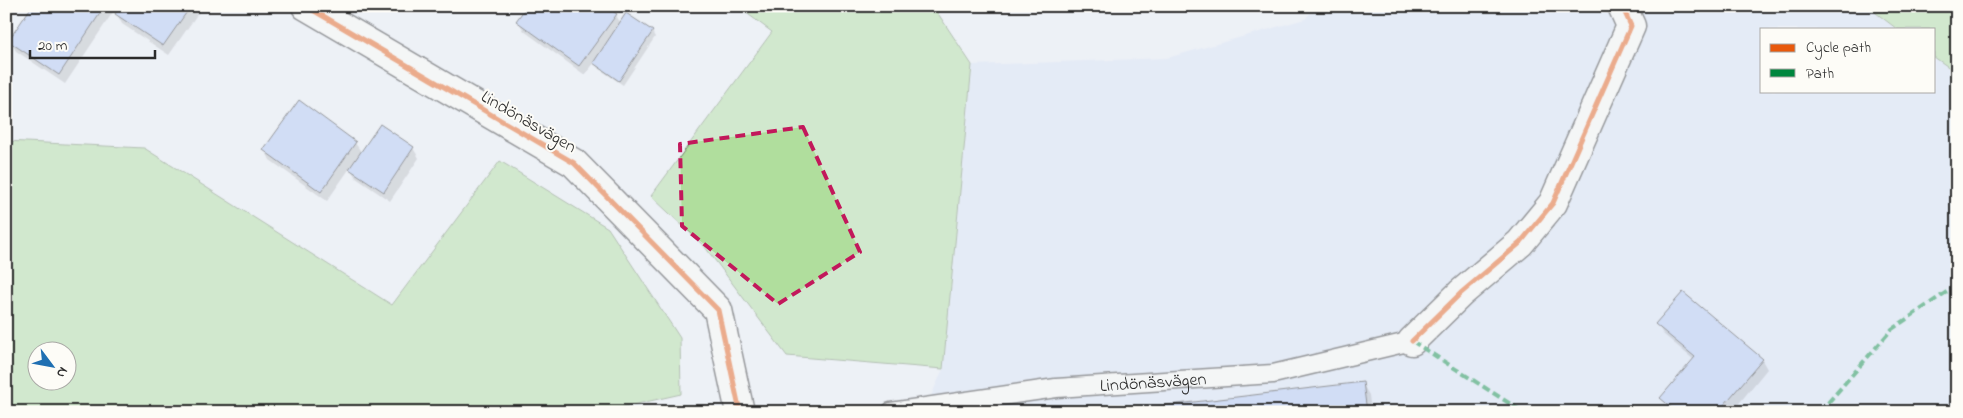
<svg xmlns="http://www.w3.org/2000/svg" width="1963" height="418" viewBox="0 0 1963 418" font-family="'Indie Flower',sans-serif">
	<style>
		.built { fill: #dae4f5 }
		.green { fill: #b0de9d; stroke: #6e8464; fill-rule: evenodd }
		.shadow { fill: #0003 }
		.building { fill: #afc5f4; stroke: #2b2b2b }
		.lines { fill: none; stroke-linecap: round; stroke-linejoin: round }
		.service-casing { stroke: #2b2b2b; stroke-width: 21 }
		.minor-casing { stroke: #2b2b2b; stroke-width: 31 }
		.service { stroke: #fdfcf7; stroke-width: 18 }
		.minor { stroke: #fdfcf7; stroke-width: 28 }
		.quiet { stroke: #00873e; stroke-width: 4; stroke-dasharray: 8 4; stroke-linecap: butt }
		.cycleway-casing { stroke: #fdfcf7; stroke-width: 8 }
		.cycleway { stroke: #e8590c; stroke-width: 5 }
		.marked { fill: none; stroke: #c2185b; stroke-width: 4; stroke-dasharray: 10 6; stroke-linejoin: round }
		.labels { text-anchor: middle; stroke-width: 4; stroke-linejoin: round; paint-order: stroke }
		.street-label { font-size: 18px; fill: #2b2b2b; stroke: #fdfcf7 }
	</style>
	<rect width="100%" height="100%" fill="#edf1f6"/>
	<filter id="ink" filterUnits="userSpaceOnUse"><feTurbulence type="fractalNoise" baseFrequency=".02" numOctaves="2"/><feDisplacementMap in="SourceGraphic" scale="10" xChannelSelector="R" yChannelSelector="G"/><feConvolveMatrix kernelMatrix="1 2 1 2 8 2 1 2 1" color-interpolation-filters="sRGB"/></filter>
	<g filter="url(#ink)">
		<path class="built" d="M1317,6H1867L1897,29H1762V91H1934V57L1957,73V412H924L943,369L972,65L1167,58L1305,19Z"/>
		<path class="green" d="M737,6H933L972,65L943,369L787,356L705,247L651,196L772,32Z
			M1867,6H1957V73L1934,57V29H1897Z
			M6,141L144,148L392,305L500,161L608,228L680,338L681,394L601,412H6ZM38,350H68V380H38Z"/>
		<path class="shadow" d="M33,6H117L65,84L16,51L10,41Z
			M122,6H203L169,55L122,24L117,14Z
			M616,15L621,24L652,32L655,37L623,85L598,68L594,63L585,75L524,31L518,21Z
			M381,126L413,148L419,158L390,201L356,178L350,168L327,201L270,160L265,150L355,143L362,153Z
			M1657,324L1762,360L1767,369L1732,412H1673L1668,407L1662,398L1694,360L1663,334Z
			M1362,383L1369,395L1371,412H1121Z"/>
		<path class="building" d="M32,6H105L59,75L8,41Z
			M120,6H191L163,46L115,14Z
			M527,6H605L617,14L579,66L516,21Z
			M626,13L653,31L619,81L593,63Z
			M299,100L356,142L321,192L263,150Z
			M380,124L414,147L384,192L349,169Z
			M1683,292L1763,359L1718,412H1677L1660,398L1695,357L1655,324Z
			M1363,382L1367,412H1110Z"/>
		<g class="lines">
			<defs>
				<g id="service">
					<path id="s1" d="M891,412L1056,388L1273,374L1412,341"/>
				</g>
				<path id="minor" d="M306,6L574,163L718,310L740,412
					M1412,341L1461,293L1520,243L1553,203L1631,26L1622,6"/>
			</defs>
			<use href="#service" class="service-casing"/>
			<use href="#minor" class="minor-casing"/>
			<use href="#service" class="service"/>
			<use href="#minor" class="minor"/>
			<path class="quiet" d="M1412,341L1523,412
				M1820,412L1892,329L1957,285"/>
			<defs>
				<path id="cycleway" d="M306,6L574,163L718,310L740,412
					M1412,341L1461,293L1520,243L1553,203L1631,26L1622,6"/>
			</defs>
			<use href="#cycleway" class="cycleway-casing"/>
			<use href="#cycleway" class="cycleway"/>
		</g>
	</g>
	<path d="M0 0H1963V418H0ZM803,127L860,252L778,304L682,226L680,144Z" fill="#edf1f6" fill-opacity=".55" fill-rule="evenodd"/>
	<path class="marked" d="M803,127L860,252L778,304L682,226L680,144Z"/>
	<g class="labels">
		<g class="street-label">
			<text transform="translate(529 121) rotate(30)" y="6">Lindönäsvägen</text>
			<text dy="6" stroke="none"><textPath href="#s1" startOffset="264">Lindönäsvägen</textPath></text>
		</g>
	</g>
	<rect width="1963" height="418" fill="none" stroke="#fdfcf7" stroke-width="25"/>
	<rect x="12" y="12" width="1938" height="393" fill="none" stroke="#2b2b2b" stroke-width="2" filter="url(#ink)"/>
	<rect x="1760" y="28" width="175" height="65" fill="#fdfcf7" stroke="#a9a8a5"/>
	<rect x="1770" y="44" width="25" height="8" fill="#e8590c" stroke="#a9a8a5"/>
	<text x="1806" y="52" font-size="15" fill="#2b2b2b">Cycle path</text>
	<rect x="1770" y="69" width="25" height="8" fill="#00873e" stroke="#a9a8a5"/>
	<text x="1806" y="78" font-size="15" fill="#2b2b2b">Path</text>
	<g transform="translate(52 366) rotate(122)"><circle r="24" fill="#fdfcf7" stroke="#a9a8a5"/>
	<path d="M0-4L9 19L0 12L-9 19Z" fill="#1f6fb2"/>
	<text y="-8" font-size="14" font-weight="bold" text-anchor="middle" fill="#2b2b2b">N</text>
	</g>
	<path d="M30 50v8h125v-8" fill="none" stroke="#2b2b2b" stroke-width="2.5"/>
	<text x="38" y="50" font-size="15" fill="#2b2b2b" stroke="#fdfcf7" stroke-width="4" paint-order="stroke">20 m</text>
</svg>
